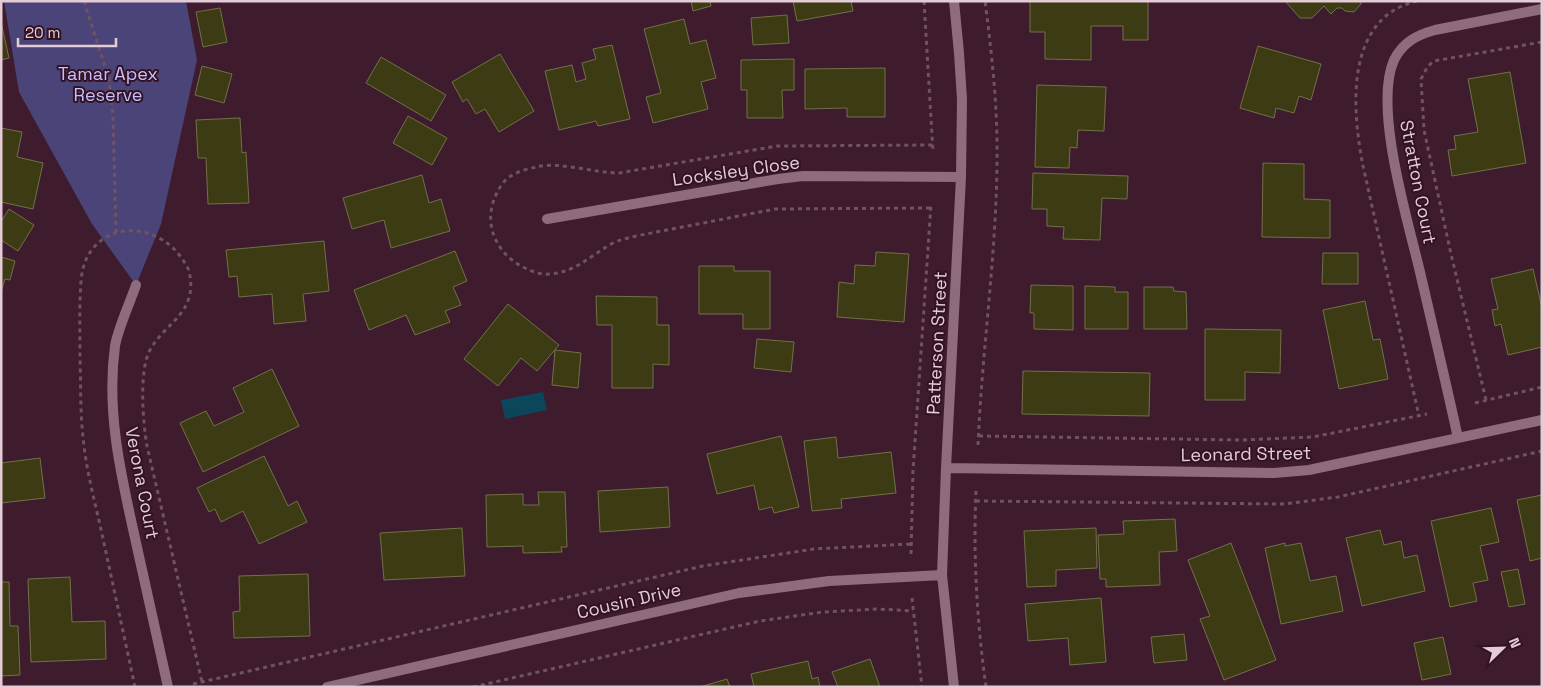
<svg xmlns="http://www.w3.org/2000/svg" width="1543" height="688" viewBox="0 0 1543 688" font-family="'Space Grotesk',sans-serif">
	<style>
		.green { fill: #4b4478 }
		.water { fill: #0b465b }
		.building { fill: #3c3b13; stroke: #717149 }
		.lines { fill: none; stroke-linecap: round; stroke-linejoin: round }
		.path { stroke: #715261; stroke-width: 3; stroke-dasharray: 4 4; stroke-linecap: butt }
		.street { stroke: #8f6c7d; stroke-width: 10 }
		.labels { text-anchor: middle; stroke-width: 4; stroke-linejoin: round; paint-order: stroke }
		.park-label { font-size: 18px; fill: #c5c0fd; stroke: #331224 }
		.street-label { font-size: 18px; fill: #e3ccd6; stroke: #331224 }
	</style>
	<rect width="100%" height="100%" fill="#3e1c2e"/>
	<path class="green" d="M4,1H186L197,60L161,224L136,285L92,224L19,92Z"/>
	<path class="water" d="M543,392L547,410L505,419L501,400Z"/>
	<path class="building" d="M691,1H710L711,6L693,11Z
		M793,1H851L853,11L797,21Z
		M1030,1H1148V40H1123V26H1091V60L1045,59V32H1030Z
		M1285,1H1361V4L1354,12L1345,11L1342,8H1337L1331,14L1324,6L1312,18H1300Z
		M220,8L227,42L203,47L196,12Z
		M787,15L789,43L753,45L751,18Z
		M684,19L690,44L706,40L716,78L701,82L708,109L653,123L646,97L661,93L644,29Z
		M1,22L9,58L1,60Z
		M612,45L630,119L598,126L596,121L559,130L545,71L572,65L576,82L586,79L582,63L596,59L593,49Z
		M1258,46L1321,64L1311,100L1299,96L1294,113L1276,108L1274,118L1240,108Z
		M500,54L534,111L499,132L485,109L476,114L467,99L463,102L452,82Z
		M381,57L446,95L431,121L366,83Z
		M794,59V90H782L783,118H747V90H741V60Z
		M202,66L232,74L224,103L195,95Z
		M885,68V117H847V108L805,109V69Z
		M1510,72L1526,163L1452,176L1448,150L1456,149L1454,136L1478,132L1468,79Z
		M1037,85L1106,87L1104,131L1078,130L1077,148L1070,147L1069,168L1035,167Z
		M408,116L447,138L432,165L393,143Z
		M240,118L242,153L246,152L249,203L208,204L206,158H198L196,120Z
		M1,128L22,132L17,157L43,163L33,209L1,202Z
		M1263,163L1304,164V199L1330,200V238L1262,237Z
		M1033,173L1128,176L1127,199L1102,198L1100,240L1063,239L1064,227L1047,226V209H1032Z
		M422,175L429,203L441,199L450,231L391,248L384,220L352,229L343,198Z
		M9,209L34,225L18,251L1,240V222Z
		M324,241L329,291L303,294L306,321L274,324L272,294L239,297L237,276L229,277L226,250Z
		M455,251L467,281L453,287L461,305L445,311L450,322L415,335L406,315L369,330L354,290Z
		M876,252L909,254L904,322L837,317L839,282L854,284L855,265L875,266Z
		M1323,253H1358V284H1322Z
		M1,257L15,261L10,280L5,279L1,292Z
		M699,266H734V271H770V329H743V314H699Z
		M1533,269L1542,308V347L1508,355L1501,324L1495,326L1492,310L1498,309L1491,279Z
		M1031,285L1073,286V330L1034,329V313H1030Z
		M1085,286L1115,287V292H1128V329H1085Z
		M1144,287H1173L1174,291L1186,292L1187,329H1144Z
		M596,296L657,297V325H669V365L653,364V388H612V325H597Z
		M1365,301L1373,340L1380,339L1388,379L1339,389L1323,310Z
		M508,304L559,345L537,371L521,358L498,386L464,359Z
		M1205,329L1281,330L1280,373L1245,372V400H1205Z
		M757,339L794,342L791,372L754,368Z
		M555,350L581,353L578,388L552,385Z
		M272,369L299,426L203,472L180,423L206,411L214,426L244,412L233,388Z
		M1023,371L1150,373L1149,416L1022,414Z
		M781,436L799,507L774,513L772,507L759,510L754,485L717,494L707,454Z
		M836,437L838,458L891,452L896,493L841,499L842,508L812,511L804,441Z
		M264,456L288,506L297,501L307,522L259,544L243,511L221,522L215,509L209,512L197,488Z
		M40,458L45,498L1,503V463Z
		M668,487L670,527L600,532L598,491Z
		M538,492H565L567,547H561L562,552L523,553V546L487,547L486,495L523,494V505H539Z
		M1542,495V558L1530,561L1517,500Z
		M1491,508L1499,542L1480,546L1488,580L1473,583L1477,601L1450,607L1431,521Z
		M1175,519L1177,551L1159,552L1160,585L1106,587V579H1100L1098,535L1124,534L1123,521Z
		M462,528L465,576L384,580L380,533Z
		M1096,528L1097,568L1056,570V586L1027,587L1024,531Z
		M1380,530L1384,545L1401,541L1404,558L1417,555L1425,591L1362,606L1346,538Z
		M1231,543L1276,660L1224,680L1200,619L1210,616L1188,560Z
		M1285,543V546L1301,543L1310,581L1336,576L1343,611L1281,624L1265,548Z
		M1518,569L1525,604L1509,607L1501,572Z
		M308,574L310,636L234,638L233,612L240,611L239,576Z
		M70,577L72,622L105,621L106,659L31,662L28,579Z
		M1,582H9L10,626H18L20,675L1,676Z
		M1101,598L1106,662L1070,665L1068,638L1028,641L1025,604Z
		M1184,634L1187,660L1154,663L1151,637Z
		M1443,637L1451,674L1422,680L1414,643Z
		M870,659L880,687H838L832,672Z
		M808,661L812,679L818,677L820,687H754L751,674Z
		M727,679L730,687H700Z"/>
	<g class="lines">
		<path class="path" d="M84,1L109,79L113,117L116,232
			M924,1L933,152
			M1417,1C1344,18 1352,110 1363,166L1419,416
			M930,208L775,209L631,237C625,239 619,240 613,243C591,255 575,273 549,274C540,275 531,271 523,267C497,254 483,225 495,197C498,190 503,180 511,176C518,171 528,169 536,167C559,161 594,173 619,173L777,146L933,145
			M1486,400L1451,254L1424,130L1421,79L1428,66L1434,61L1542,42
			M1475,403L1542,387
			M979,436L1241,440L1313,437L1427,414
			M978,445C982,351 996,258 997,164C998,109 992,56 985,1
			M976,491C973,555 977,623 986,687
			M976,501L1284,504L1338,497L1542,451
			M911,554L913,471L931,204
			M912,598L922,687
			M193,684L703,566L814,549L910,544
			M135,687C124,636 113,585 102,534C95,502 86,470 83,437C80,411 81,384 80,358C80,332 79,307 81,282C84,227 143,215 177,252C181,257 187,265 189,271C199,314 164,322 149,352C139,373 143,423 147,446L202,682
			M473,687L760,621L823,612L878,609L913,611"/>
		<path class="street" d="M954,1L959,53L962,99L961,177L946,468L942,575L954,687
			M547,219L778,179L803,176L961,177
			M136,285C130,303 118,328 115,346C106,412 121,475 135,538C146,588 157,637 168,687
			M1458,438C1446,383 1433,328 1420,272C1408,221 1373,107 1394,60C1403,42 1417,35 1435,30L1542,9
			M946,468L1274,473L1309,470L1542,420
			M327,687L739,593L829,581L942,575"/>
	</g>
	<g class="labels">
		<g class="park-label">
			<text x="108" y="80">Tamar Apex<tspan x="108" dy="21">Reserve</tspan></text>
		</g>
		<g class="street-label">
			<text transform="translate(736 171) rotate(-8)" y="6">Locksley Close</text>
			<text transform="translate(1418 182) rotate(79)" y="6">Stratton Court</text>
			<text transform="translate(937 343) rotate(-87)" y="6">Patterson Street</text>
			<text transform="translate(1246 454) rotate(-1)" y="6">Leonard Street</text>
			<text transform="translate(142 483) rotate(79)" y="6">Verona Court</text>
			<text transform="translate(629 601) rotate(-13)" y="6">Cousin Drive</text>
		</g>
	</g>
	<rect width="1543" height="688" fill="none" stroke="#e3ccd6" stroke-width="5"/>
	<g transform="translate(1503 648) rotate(67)" stroke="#331224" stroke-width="4" paint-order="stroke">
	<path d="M0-4L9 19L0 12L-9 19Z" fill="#e3ccd6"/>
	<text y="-8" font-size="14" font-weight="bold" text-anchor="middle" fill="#e3ccd6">N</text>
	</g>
	<path d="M18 38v8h98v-8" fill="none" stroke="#e3ccd6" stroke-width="2.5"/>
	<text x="25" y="38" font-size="15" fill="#e3ccd6" stroke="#331224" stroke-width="4" paint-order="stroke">20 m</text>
</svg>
